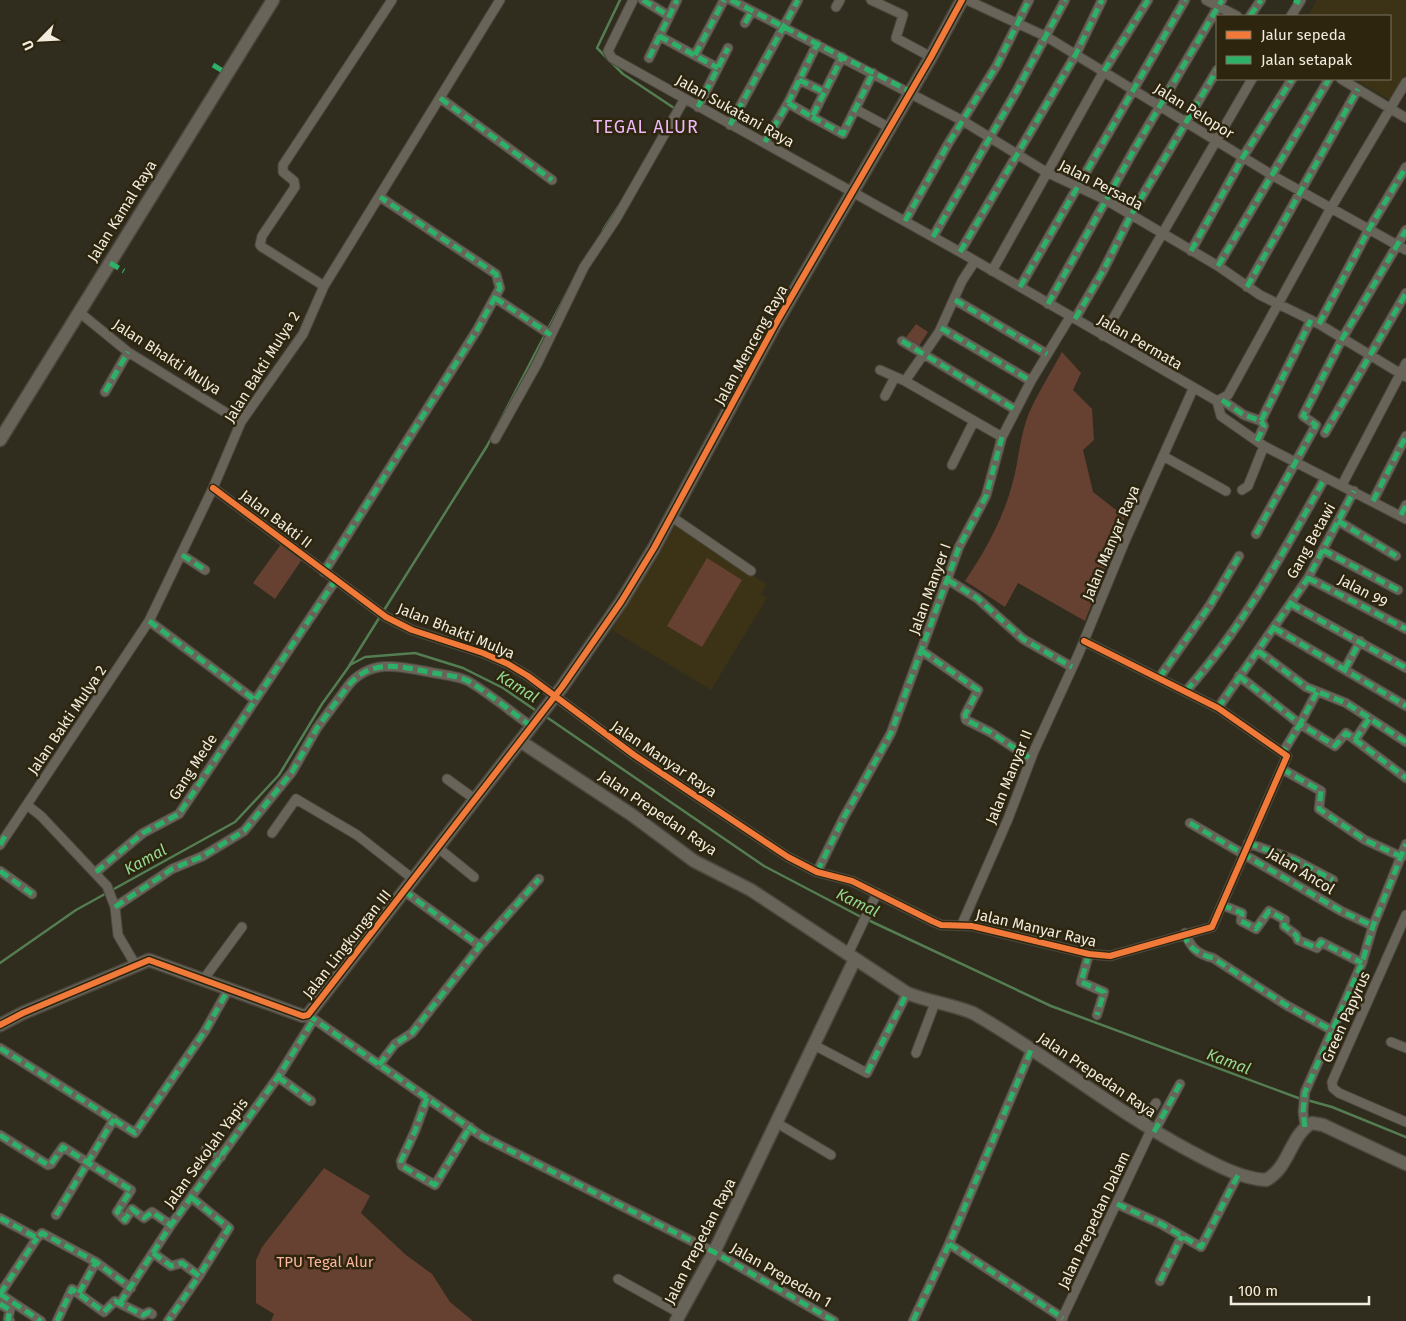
<svg xmlns="http://www.w3.org/2000/svg" width="1406" height="1321" viewBox="0 0 1406 1321" font-family="'Fira Sans',sans-serif">
	<style>
		.built { fill: #3c3316 }
		.green { fill: #664031 }
		.lines { fill: none; stroke-linecap: round; stroke-linejoin: round }
		.stream { stroke: #547d52; stroke-width: 2.5 }
		.street-casing { stroke: #4b473c; stroke-width: 11 }
		.secondary-casing { stroke: #4b473c; stroke-width: 15 }
		.street { stroke: #68645a; stroke-width: 9 }
		.secondary { stroke: #68645a; stroke-width: 12 }
		.quiet { stroke: #2db169; stroke-width: 5; stroke-dasharray: 10 5; stroke-linecap: butt }
		.cycleway-casing { stroke: #2d250e; stroke-width: 9 }
		.cycleway { stroke: #f17a3a; stroke-width: 6 }
		.labels { text-anchor: middle; stroke-width: 5; stroke-linejoin: round; paint-order: stroke }
		.street-label { font-size: 15px; fill: #f1ecde; stroke: #2d250e }
		.park-label { font-size: 15px; fill: #feb59c; stroke: #2d250e }
		.water-label { font-size: 16px; font-style: italic; fill: #95d893; stroke: #2d250e }
		.quarter-label { font-size: 18px; letter-spacing: 1px; fill: #ecb8f6; stroke: #2d250e }
	</style>
	<rect width="100%" height="100%" fill="#302c1e"/>
	<path class="built" d="M1317,0H1406V73L1390,100L1354,79H1390V16H1308Z
		M679,520L756,567L752,575L767,584L761,594L767,598L711,690L612,630Z"/>
	<path class="green" d="M916,324L928,332L917,349L904,340Z
		M1062,352L1081,373L1073,390L1092,409L1094,440L1083,450L1093,492L1125,517L1085,621L1018,583L1005,607L965,581C986,550 1004,517 1013,481C1019,459 1020,435 1029,413C1038,393 1051,372 1062,352Z
		M284,540L305,555L275,599L253,583Z
		M707,558L742,580L702,647L667,626Z
		M324,1168L370,1196L361,1213L406,1255L432,1274L450,1302L473,1321H271L274,1314L256,1303V1260L262,1247Z"/>
	<g class="lines">
		<path class="stream" d="M620,0L597,48L623,74L677,110
			M603,230L618,207
			M349,666L487,446L577,273
			M545,716L764,866L863,918
			M868,920L1051,1006L1301,1099
			M0,963L76,910L235,822L279,775L322,704L350,665L365,657L415,653L463,668L503,688L538,712
			M1307,1100L1332,1107L1406,1137"/>
		<defs>
			<path id="street" d="M633,0L608,51L612,58L960,252L1217,401L1221,416L1264,446L1406,519
				M643,0L669,16
				M731,0L963,121L1046,172L1106,200L1218,266L1260,295L1319,324L1406,377
				M871,0L903,15L896,38L931,57
				M967,0L1047,37L1277,178L1406,250
				M1206,0L1237,16
				M836,7L840,0
				M1250,16L1261,0
				M1291,16L1301,0
				M745,23L752,11
				M659,36L718,68
				M695,55L724,0
				M649,58L677,0
				M1341,79L1406,118
				M799,80L824,92
				M440,98L552,180
				M788,103L812,117L842,57
				M698,107L728,48
				M855,109L890,128
				M812,117L843,134L873,73
				M730,125L798,0
				M765,142L788,103L817,44
				M905,221L948,144L997,65L1029,0
				M933,237L1016,92L1065,0
				M1191,251L1243,157L1292,79
				M960,252L1076,54L1102,0
				M1218,266L1329,79
				M992,271L1104,71L1148,0
				M324,286L262,247L260,245L262,236L295,187L294,181L283,172V165L392,0
				M1020,287L1185,0
				M1247,287L1358,89
				M495,298L551,335
				M955,300L1047,354
				M1048,304L1134,150L1222,0
				M79,312L128,352L241,422
				M1075,319L1103,271L1131,215L1217,70
				M1319,324L1369,229L1406,167
				M941,328L1031,381
				M1103,336L1252,79
				M902,341L1016,410
				M880,370L905,381L1002,437
				M905,381L939,332L962,281L975,261
				M105,392L128,352
				M885,396L895,377
				M1222,400L1244,415L1261,421L1311,320
				M1217,401L1228,395L1331,208L1406,82
				M1325,433L1406,293
				M495,439L537,364L584,267L616,219L684,100
				M1257,441L1264,426L1261,421
				M1163,456L1226,491
				M952,465L974,421
				M1342,485L1406,363
				M213,488L386,617L412,630L483,653L508,664L528,676L634,755L788,857L817,872L852,881L932,921L941,925L972,926L1089,954L1110,956L1212,927L1287,756L1218,708L1084,641
				M1242,490L1248,486L1264,446
				M1373,501L1406,436
				M1401,515L1406,505
				M672,517L751,571
				M1338,521L1396,556
				M1256,534L1316,425L1303,416L1307,408L1342,339L1406,230
				M1323,550L1398,590
				M182,555L205,570
				M324,572L477,330L500,288L496,274L380,197
				M1308,578L1406,629
				M948,580L977,598L1023,639L1072,667
				M1291,604L1406,668
				M149,621L255,700
				M1274,628L1406,706
				M922,651L978,690L965,715L966,720L990,732L1031,759
				M1258,651L1306,687L1346,703L1406,742
				M1345,669L1360,641
				M1239,676L1300,724L1283,752
				M1159,678L1210,605L1239,556
				M1186,691C1243,627 1283,553 1325,478
				M1317,692L1300,724L1335,746L1346,733L1406,778
				M1218,708L1308,578L1354,491
				M1355,740L1369,719
				M1282,769L1321,791L1319,809L1365,840L1402,857
				M447,779L476,800
				M27,805L41,816L107,886L115,907L118,935L135,964
				M1190,823L1341,911L1373,926
				M272,833L296,799L357,835L413,879
				M1248,843L1295,860L1333,880
				M0,845L149,621L213,488L241,422L303,334L324,286L500,0
				M437,847L474,877
				M0,871L32,894
				M96,872L143,833L179,814L335,581
				M817,872L843,819L891,733L959,547L986,496L1002,437L1031,381L1070,317
				M404,891L480,946
				M1222,905L1242,913L1241,921L1256,929L1269,911L1285,920L1284,926L1296,935L1298,940L1317,948L1321,942L1362,963
				M115,907L172,869L203,856L244,831L292,772L317,728L348,686C371,657 403,667 434,673C445,675 458,676 468,681C490,694 510,711 531,726
				M1406,915L1332,1082L1333,1088L1339,1093L1406,1122
				M962,924L1008,819L1034,751L1079,653L1125,541L1193,389
				M1185,933C1191,948 1197,954 1213,958L1286,1005L1333,1031
				M848,954L877,893
				M1089,954L1081,982L1104,992L1097,1015
				M203,980L242,927
				M308,1015L483,1137L714,1252L834,1321
				M1391,1042L1406,1048
				M814,1045L867,1073L907,993
				M0,1048L135,1133L205,1031L228,990
				M916,1053L935,1003
				M379,1065L395,1044L412,1033L480,946L539,879
				M278,1077L311,1101
				M427,1098L415,1131L401,1161L402,1166L435,1185L470,1127
				M777,1123L831,1155
				M1142,1125L1156,1103
				M1305,1127L1303,1112L1305,1092L1362,963L1373,926L1406,844
				M1154,1132L1180,1084
				M0,1135L48,1165L51,1164L63,1147L131,1190L117,1212L125,1220L132,1209L144,1218L152,1212L171,1225
				M206,1149L221,1157
				M192,1198L229,1228L199,1276
				M1117,1204L1161,1224L1201,1247L1238,1175
				M56,1215L114,1119
				M0,1218L37,1238L42,1233L96,1262L131,1288
				M949,1244L1063,1318
				M153,1253L171,1266L182,1263L199,1276L168,1321
				M618,1279L681,1314
				M1160,1281L1182,1236
				M79,1293L96,1262
				M0,1294L37,1238
				M0,1294L41,1321
				M120,1303L171,1225L278,1077L314,1019
				M0,1304L10,1310L8,1319L10,1321
				M57,1321L72,1289L104,1312L115,1301L143,1315L149,1312L152,1314
				M913,1321L949,1244L1031,1050
				M1061,1321L1151,1130"/>
			<path id="secondary" d="M0,440L273,0
				M520,741L632,815L694,861L751,890L907,993C929,1002 951,1004 973,1013C1047,1055 1113,1110 1188,1150C1213,1163 1238,1178 1266,1180C1290,1167 1290,1135 1312,1123L1323,1125L1406,1164
				M0,1025L23,1013L149,960L303,1016L308,1015L562,687L621,602L654,548L775,325L931,57L962,0
				M676,1321L714,1252L855,959"/>
		</defs>
		<use href="#street" class="street-casing"/>
		<use href="#secondary" class="secondary-casing"/>
		<use href="#street" class="street"/>
		<use href="#secondary" class="secondary"/>
		<path class="quiet" d="M643,0L669,16
			M731,0L911,92
			M1294,0L1300,3
			M1250,16L1261,0
			M745,23L752,11
			M659,36L718,68
			M695,55L724,0
			M649,58L677,0
			M213,65L226,73
			M1104,71L1148,0
			M799,80L824,92
			M440,98L552,180
			M788,103L812,117L842,57
			M698,107L728,48
			M812,117L843,134L873,73
			M730,125L798,0
			M765,142L788,103L817,44
			M905,221L948,144L997,65L1029,0
			M933,237L1016,92L1065,0
			M1191,251L1243,157L1292,79
			M960,252L1076,54L1102,0
			M110,263L124,271
			M1218,266L1329,79
			M1020,287L1185,0
			M1247,287L1358,89
			M495,298L551,335
			M955,300L1047,354
			M1048,304L1134,150L1222,0
			M1075,319L1103,271L1131,215L1217,70
			M1319,324L1369,229L1406,167
			M941,328L1031,381
			M902,341L1016,410
			M105,392L128,352
			M1222,400L1244,415L1261,421L1311,320
			M1325,433L1406,293
			M1257,441L1264,426L1261,421
			M1373,501L1406,436
			M1401,515L1406,505
			M1338,521L1396,556
			M1256,534L1316,425L1303,416L1307,408L1342,339L1406,230
			M1323,550L1398,590
			M182,555L205,570
			M324,572L477,330L500,288L496,274L380,197
			M1308,578L1406,629
			M948,580L977,598L1023,639L1072,667
			M1291,604L1406,668
			M149,621L255,700
			M1274,628L1406,706
			M922,651L978,690L965,715L966,720L990,732L1031,759
			M1258,651L1306,687L1346,703L1406,742
			M1345,669L1360,641
			M1239,676L1300,724L1283,752
			M1159,678L1210,605L1239,556
			M1186,691C1243,627 1283,553 1325,478
			M1317,692L1300,724L1335,746L1346,733L1406,778
			M1218,708L1308,578L1354,491
			M1355,740L1369,719
			M1282,769L1321,791L1319,809L1365,840L1402,857
			M1190,823L1341,911L1373,926
			M1248,843L1295,860L1333,880
			M0,845L7,833
			M0,871L32,894
			M96,872L143,833L179,814L335,581
			M817,872L843,819L891,733L959,547L986,496L1002,437
			M404,891L480,946
			M1222,905L1242,913L1241,921L1256,929L1269,911L1285,920L1284,926L1296,935L1298,940L1317,948L1321,942L1362,963
			M115,907L172,869L203,856L244,831L292,772L317,728L348,686C371,657 403,667 434,673C445,675 458,676 468,681C490,694 510,711 531,726
			M1186,933C1183,946 1201,955 1213,958L1286,1005L1333,1031
			M1089,954L1081,982L1104,992L1097,1015
			M308,1015L483,1137L714,1252L834,1321
			M0,1048L135,1133L205,1031L228,990
			M379,1065L395,1044L412,1033L480,946L539,879
			M867,1073L907,993
			M278,1077L311,1101
			M427,1098L415,1131L401,1161L402,1166L435,1185L470,1127
			M1305,1127L1303,1112L1305,1092L1362,963L1373,926L1406,844
			M1154,1132L1180,1084
			M0,1135L48,1165L51,1164L63,1147L131,1190L117,1212L125,1220L132,1209L144,1218L152,1212L171,1225
			M206,1149L221,1157
			M192,1198L229,1228L199,1276
			M1117,1204L1161,1224L1201,1247L1238,1175
			M56,1215L114,1119
			M0,1218L37,1238L42,1233L96,1262L131,1288
			M949,1244L1063,1318
			M153,1253L171,1266L182,1263L199,1276L168,1321
			M1160,1281L1182,1236
			M79,1293L96,1262
			M0,1294L37,1238
			M0,1294L41,1321
			M120,1303L171,1225L278,1077L314,1019
			M0,1304L10,1310L8,1319L10,1321
			M57,1321L72,1289L104,1312L115,1301L143,1315L149,1312L152,1314
			M913,1321L949,1244L1031,1050"/>
		<defs>
			<path id="cycleway" d="M213,488L386,617L412,630L483,653L508,664L528,676L634,755L788,857L817,872L852,881L932,921L941,925L972,926L1089,954L1110,956L1212,927L1287,756L1218,708L1084,641
				M0,1025L23,1013L149,960L303,1016L308,1015L562,687L621,602L654,548L775,325L931,57L962,0"/>
		</defs>
		<use href="#cycleway" class="cycleway-casing"/>
		<use href="#cycleway" class="cycleway"/>
	</g>
	<g class="labels">
		<g class="street-label">
			<text transform="translate(735 111) rotate(29)" y="5">Jalan Sukatani Raya</text>
			<text transform="translate(1194 111) rotate(32)" y="5">Jalan Pelopor</text>
			<text transform="translate(1101 185) rotate(27)" y="5">Jalan Persada</text>
			<text transform="translate(122 211) rotate(-58)" y="5">Jalan Kamal Raya</text>
			<text transform="translate(1140 342) rotate(30)" y="5">Jalan Permata</text>
			<text transform="translate(751 345) rotate(-61)" y="5">Jalan Menceng Raya</text>
			<text transform="translate(167 357) rotate(33)" y="5">Jalan Bhakti Mulya</text>
			<text transform="translate(262 367) rotate(-58)" y="5">Jalan Bakti Mulya 2</text>
			<text transform="translate(276 519) rotate(37)" y="5">Jalan Bakti II</text>
			<text transform="translate(1311 541) rotate(-61)" y="5">Gang Betawi</text>
			<text transform="translate(1111 543) rotate(-67)" y="5">Jalan Manyar Raya</text>
			<text transform="translate(930 589) rotate(-70)" y="5">Jalan Manyer I</text>
			<text transform="translate(1363 591) rotate(28)" y="5">Jalan 99</text>
			<text transform="translate(456 631) rotate(22)" y="5">Jalan Bhakti Mulya</text>
			<text transform="translate(67 720) rotate(-56)" y="5">Jalan Bakti Mulya 2</text>
			<text transform="translate(664 759) rotate(34)" y="5">Jalan Manyar Raya</text>
			<text transform="translate(193 767) rotate(-57)" y="5">Gang Mede</text>
			<text transform="translate(1009 777) rotate(-68)" y="5">Jalan Manyar II</text>
			<text transform="translate(658 813) rotate(34)" y="5">Jalan Prepedan Raya</text>
			<text transform="translate(1301 871) rotate(31)" y="5">Jalan Ancol</text>
			<text transform="translate(1036 928) rotate(13)" y="5">Jalan Manyar Raya</text>
			<text transform="translate(347 944) rotate(-52)" y="5">Jalan Lingkungan III</text>
			<text transform="translate(1346 1017) rotate(-66)" y="5">Green Papyrus</text>
			<text transform="translate(1097 1075) rotate(34)" y="5">Jalan Prepedan Raya</text>
			<text transform="translate(206 1153) rotate(-54)" y="5">Jalan Sekolah Yapis</text>
			<text transform="translate(1094 1220) rotate(-65)" y="5">Jalan Prepedan Dalam</text>
			<text transform="translate(700 1241) rotate(-63)" y="5">Jalan Prepedan Raya</text>
			<text transform="translate(781 1275) rotate(30)" y="5">Jalan Prepedan 1</text>
		</g>
		<g class="park-label">
			<text x="325" y="1267">TPU Tegal Alur</text>
		</g>
		<g class="water-label">
			<text transform="translate(518 686) rotate(32)" y="6">Kamal</text>
			<text transform="translate(145 859) rotate(-29)" y="6">Kamal</text>
			<text transform="translate(858 902) rotate(26)" y="6">Kamal</text>
			<text transform="translate(1229 1061) rotate(21)" y="6">Kamal</text>
		</g>
		<g class="quarter-label">
			<text x="646" y="133">TEGAL ALUR</text>
		</g>
	</g>
	<rect x="1216" y="15" width="175" height="65" fill="#2d250e" stroke="#7b7561"/>
	<rect x="1226" y="31" width="25" height="8" fill="#f17a3a" stroke="#7b7561"/>
	<text x="1261" y="40" font-size="15" fill="#f1ecde">Jalur sepeda</text>
	<rect x="1226" y="56" width="25" height="8" fill="#2db169" stroke="#7b7561"/>
	<text x="1261" y="65" font-size="15" fill="#f1ecde">Jalan setapak</text>
	<g transform="translate(40 40) rotate(246)" stroke="#2d250e" stroke-width="4" paint-order="stroke">
	<path d="M0-4L9 19L0 12L-9 19Z" fill="#f1ecde"/>
	<text y="-8" font-size="14" font-weight="bold" text-anchor="middle" fill="#f1ecde">U</text>
	</g>
	<path d="M1231 1296v8h138v-8" fill="none" stroke="#f1ecde" stroke-width="2.5"/>
	<text x="1238" y="1296" font-size="15" fill="#f1ecde" stroke="#2d250e" stroke-width="4" paint-order="stroke">100 m</text>
</svg>
